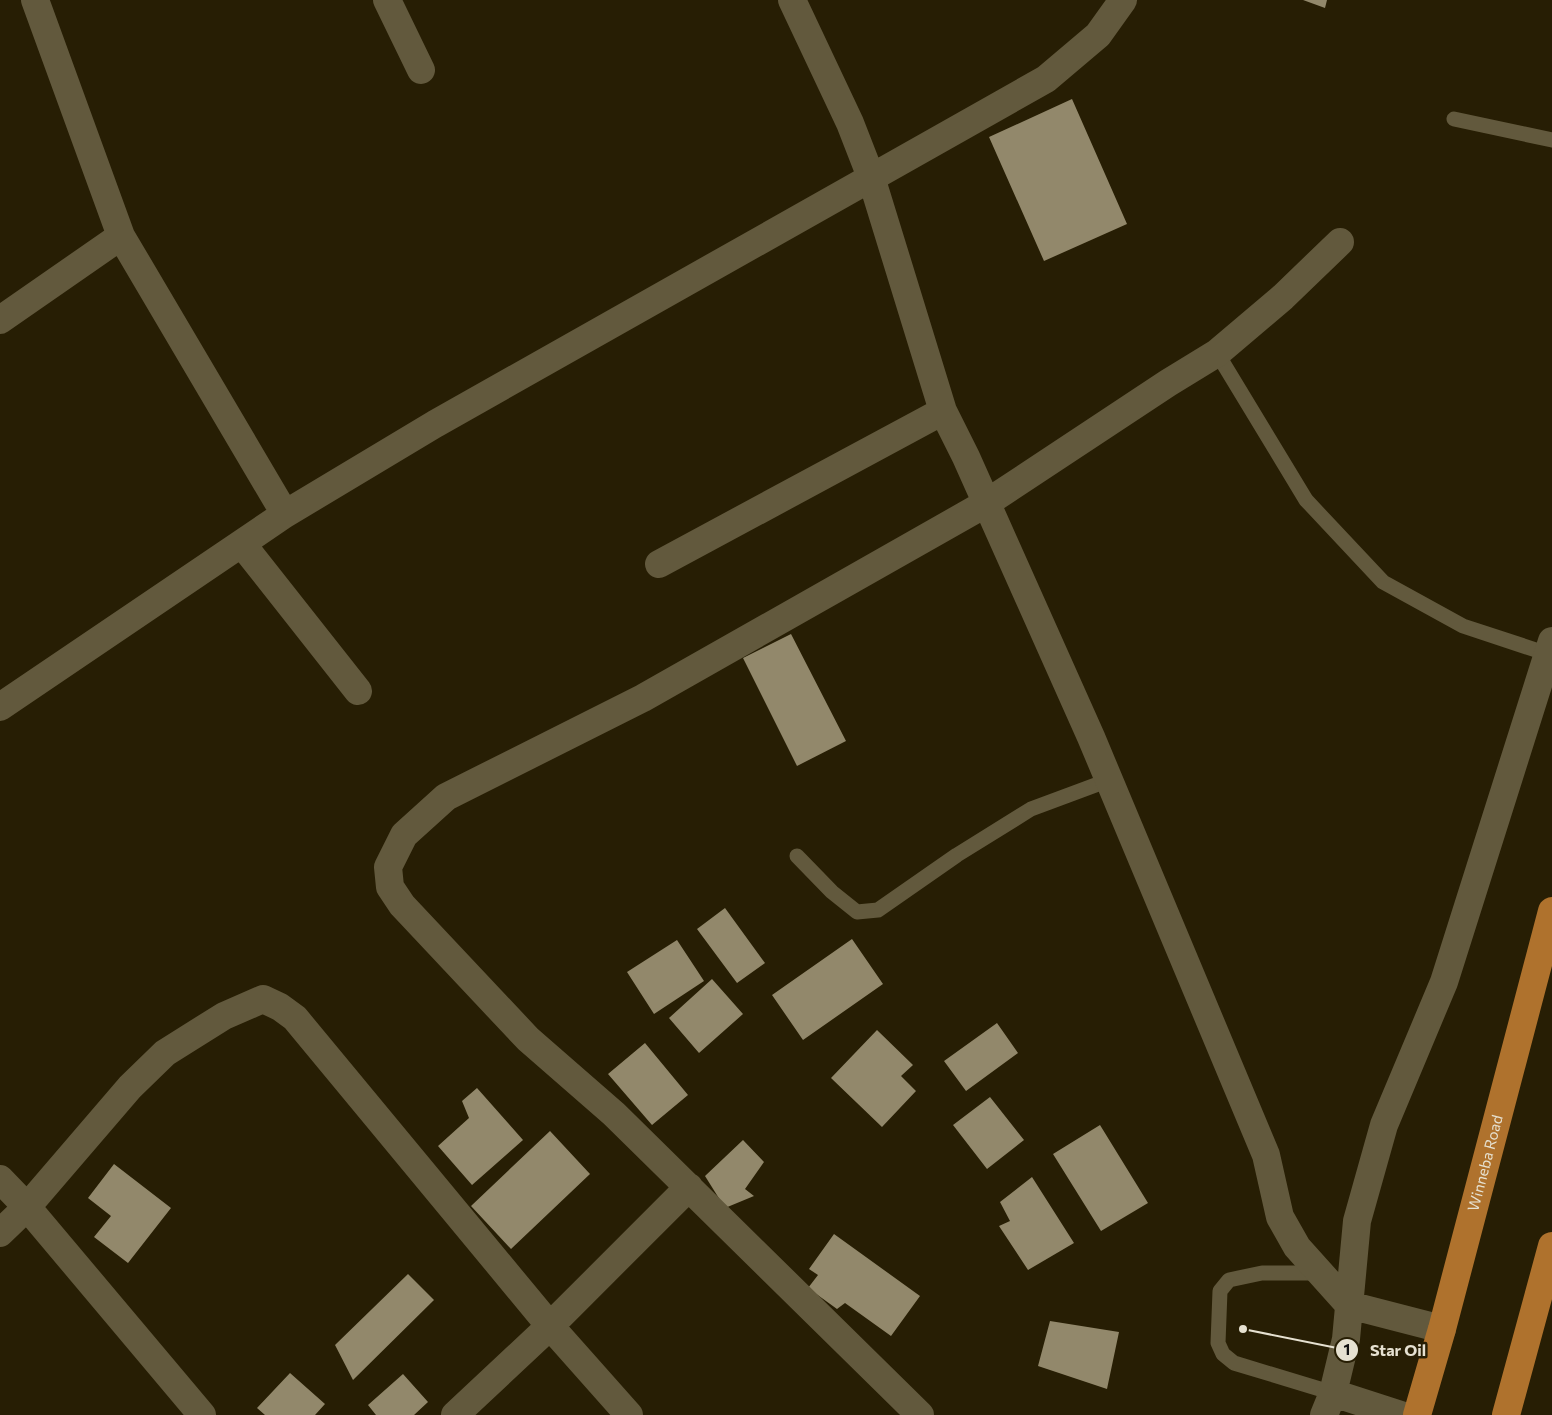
<svg xmlns="http://www.w3.org/2000/svg" width="1552" height="1415" viewBox="0 0 1552 1415" font-family="Commissioner,sans-serif">
	<style>
		.building { fill: #92886b }
		.lines { fill: none; stroke-linecap: round; stroke-linejoin: round }
		.service { stroke: #62593d; stroke-width: 15 }
		.minor { stroke: #62593d; stroke-width: 28 }
		.trunk { stroke: #af722d; stroke-width: 28 }
		.labels { text-anchor: middle; stroke-width: 5; stroke-linejoin: round; paint-order: stroke }
		.street-label { font-size: 15px; fill: #e6e1d1; stroke: #271e04 }
		.leader { fill: none; stroke: #e6e1d1; stroke-width: 2 }
		.callout-dot { fill: #e6e1d1; stroke: #271e04; stroke-width: 2 }
		.mark-label { font-size: 15px; text-anchor: middle; font-weight: bold; fill: #111 }
		.callout-label { font-size: 16px; text-anchor: middle; font-weight: bold; fill: #e6e1d1; stroke: #271e04; stroke-width: 5; stroke-linejoin: round; paint-order: stroke }
	</style>
	<rect width="100%" height="100%" fill="#271e04"/>
	<path class="building" d="M1303,0H1327L1325,8Z
		M1072,99L1127,224L1044,261L989,137Z
		M791,634L846,741L797,766L743,658Z
		M725,908L765,963L737,983L697,929Z
		M852,939L883,984L803,1040L772,995Z
		M677,940L704,981L654,1014L627,972Z
		M712,979L743,1014L699,1053L669,1018Z
		M997,1023L1018,1053L966,1091L944,1061Z
		M877,1030L913,1065L901,1076L916,1091L882,1127L831,1078Z
		M645,1043L688,1095L652,1125L608,1074Z
		M477,1088L523,1140L472,1185L438,1146L469,1118L462,1101Z
		M990,1097L1024,1140L987,1169L953,1125Z
		M1100,1125L1148,1203L1101,1231L1053,1154Z
		M550,1131L590,1174L511,1249L471,1206Z
		M743,1140L764,1162L745,1189L754,1196L725,1208L705,1176Z
		M114,1164L171,1208L128,1263L94,1237L111,1216L88,1198Z
		M1032,1177L1074,1243L1028,1270L999,1226L1010,1221L1000,1202Z
		M834,1234L920,1296L891,1336L845,1303L837,1309L808,1288L818,1275L809,1269Z
		M408,1274L434,1300L353,1380L335,1345Z
		M1050,1321L1119,1332L1107,1389L1038,1366Z
		M290,1373L325,1404L315,1415H265L257,1408Z
		M403,1374L428,1402L414,1415H376L368,1405Z"/>
	<g class="lines">
		<path class="service" d="M1454,119L1552,140
			M1217,353L1306,500L1383,582L1463,626L1548,654
			M797,856L832,892L857,912L878,910L957,855L1031,809L1109,780
			M1321,1273H1262L1229,1280L1220,1291L1218,1343L1223,1354L1234,1363L1333,1393"/>
		<path class="minor" d="M35,0L121,236L285,514
			M387,0L421,70
			M792,0L850,123L871,177L943,411L966,457L1091,737L1266,1155L1280,1217L1297,1247L1349,1305L1442,1329
			M0,320L121,236
			M242,544L358,691
			M659,564L943,411
			M0,707L285,514L435,424L1046,79L1098,35L1123,0
			M0,1179L27,1207L202,1415
			M0,1233L27,1207L130,1087L165,1053L224,1016L263,999L280,1007L295,1018L550,1326L629,1415
			M1333,1393L1346,1339L1357,1221L1384,1125L1444,982L1552,641
			M455,1415L550,1326L689,1187
			M920,1415L614,1114L528,1039L402,905L390,887L388,867L404,835L446,797L643,698L985,504L1168,383L1217,353L1283,297L1340,242
			M1324,1415L1333,1393L1401,1415"/>
		<g class="trunk">
			<path id="s1" d="M1417,1415L1442,1329L1552,911"/>
			<path d="M1506,1415L1552,1246"/>
		</g>
	</g>
	<g class="labels">
		<g class="street-label">
			<text dy="5" stroke="none"><textPath href="#s1" startOffset="261">Winneba Road</textPath></text>
		</g>
	</g>
	<path class="leader" d="M1243 1329L1347 1350"/>
	<g class="callout-dot">
		<circle cx="1243" cy="1329" r="5"/>
		<circle cx="1347" cy="1350" r="12"/>
	</g>
	<g class="mark-label">
		<text x="1347" y="1355">1</text>
	</g>
	<g class="callout-label">
		<text x="1398" y="1356">Star Oil</text>
	</g>
</svg>
